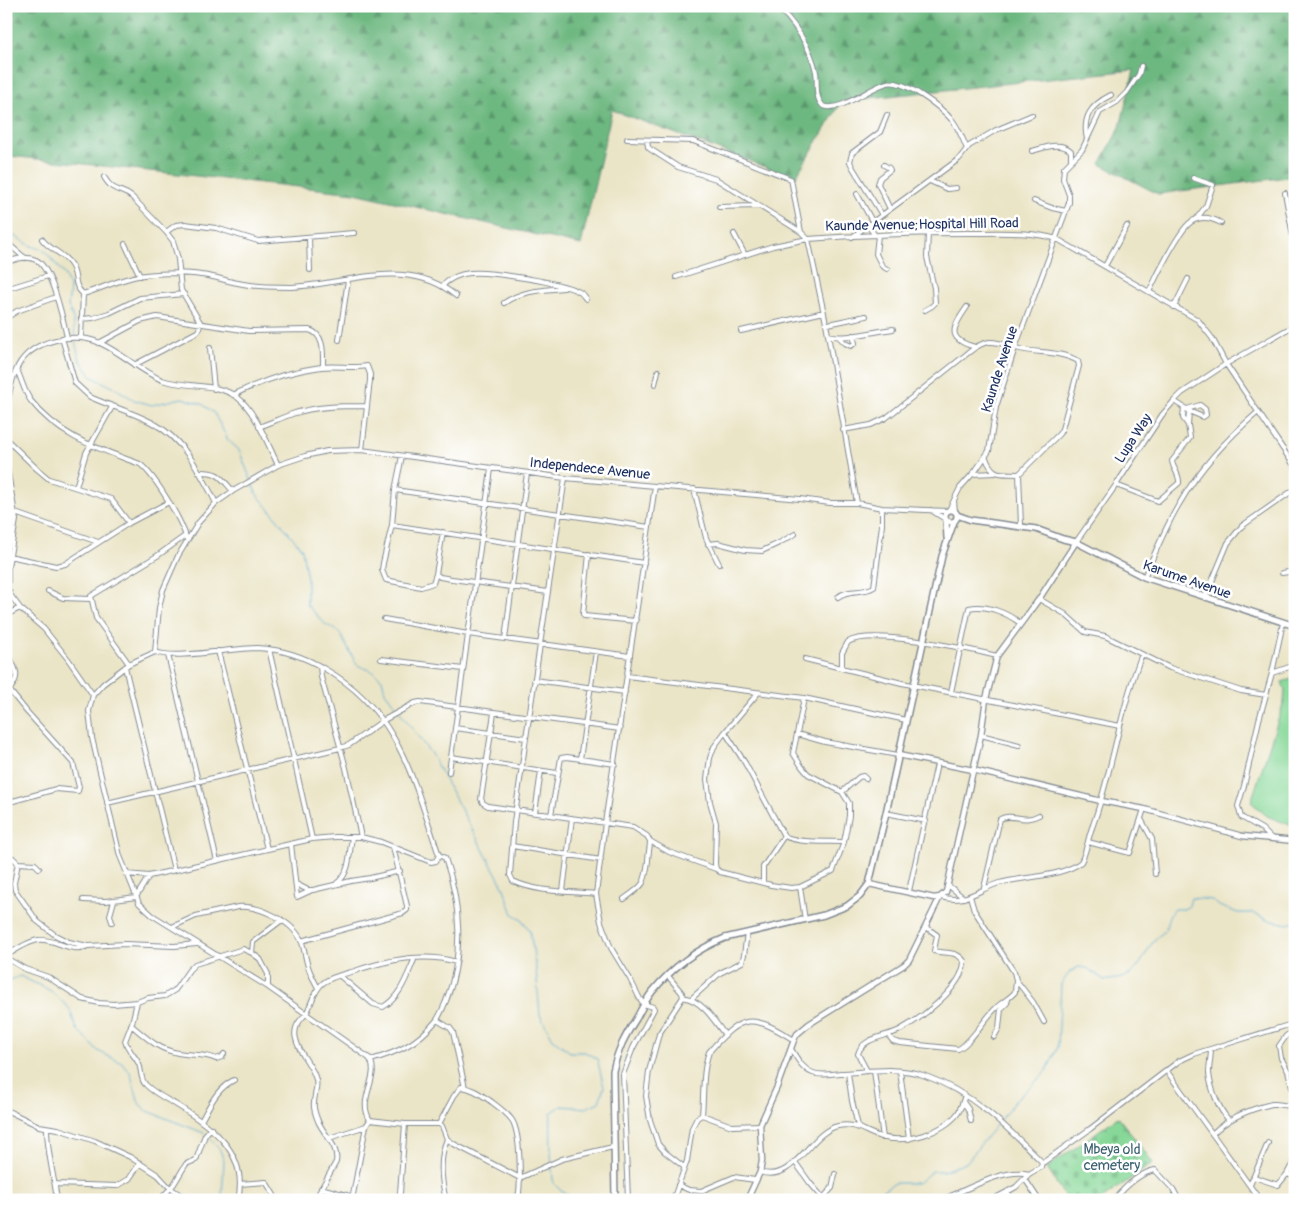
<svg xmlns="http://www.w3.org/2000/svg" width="1301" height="1206" viewBox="0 0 1301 1206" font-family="Pangolin,sans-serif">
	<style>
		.grass { fill: #87d898; stroke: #51847b }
		.forest { fill: url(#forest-firs); stroke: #44746f }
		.cemetery { fill: url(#cemetery-stones); stroke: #51847b }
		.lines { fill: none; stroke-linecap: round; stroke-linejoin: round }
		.stream { stroke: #55a9d1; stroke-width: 1 }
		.minor-casing { stroke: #838a92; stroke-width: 6 }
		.tertiary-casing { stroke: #838a92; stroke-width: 7 }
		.secondary-casing { stroke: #838a92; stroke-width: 8 }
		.minor { stroke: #fff; stroke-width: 4 }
		.tertiary { stroke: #fff; stroke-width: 4.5 }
		.secondary { stroke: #fff; stroke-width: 5 }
		.labels { text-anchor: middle; stroke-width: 5; stroke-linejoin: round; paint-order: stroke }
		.street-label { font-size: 14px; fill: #1b2f5e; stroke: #fff }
		.park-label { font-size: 14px; fill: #3b626f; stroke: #fff }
	</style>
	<defs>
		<pattern id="forest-firs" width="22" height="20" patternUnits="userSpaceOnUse" patternTransform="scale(1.25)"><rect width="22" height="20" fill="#6db880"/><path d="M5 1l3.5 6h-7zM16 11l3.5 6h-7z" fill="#59966c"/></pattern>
		<pattern id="cemetery-stones" width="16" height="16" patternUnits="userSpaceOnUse" patternTransform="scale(1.25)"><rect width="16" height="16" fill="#87d898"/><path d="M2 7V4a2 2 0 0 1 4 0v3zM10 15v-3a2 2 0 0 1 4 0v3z" fill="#74ba85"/></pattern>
	</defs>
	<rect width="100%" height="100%" fill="#fff"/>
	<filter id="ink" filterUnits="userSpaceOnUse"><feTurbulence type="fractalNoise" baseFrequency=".02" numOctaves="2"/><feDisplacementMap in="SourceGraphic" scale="10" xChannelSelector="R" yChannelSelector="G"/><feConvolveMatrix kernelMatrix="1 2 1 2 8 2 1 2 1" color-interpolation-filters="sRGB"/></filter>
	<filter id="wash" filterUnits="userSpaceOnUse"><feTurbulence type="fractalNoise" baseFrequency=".0096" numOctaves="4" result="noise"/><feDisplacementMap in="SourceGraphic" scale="20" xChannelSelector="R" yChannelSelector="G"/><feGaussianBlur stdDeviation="1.12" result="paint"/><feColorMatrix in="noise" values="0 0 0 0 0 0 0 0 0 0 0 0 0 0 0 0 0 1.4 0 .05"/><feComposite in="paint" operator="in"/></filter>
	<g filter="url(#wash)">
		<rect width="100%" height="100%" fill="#ebe5c7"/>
		<path class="grass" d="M1295,678V827L1267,816L1251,802L1284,702L1285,690L1282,682Z"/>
		<path class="forest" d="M6,6H1295V176L1158,194L1100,164L1120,127L1134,70L842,101L795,178L612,110L581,245L355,193L9,156L6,139Z"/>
		<path class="cemetery" d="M1118,1117L1153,1163L1100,1200H1067L1047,1168Z"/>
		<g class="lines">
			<path class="stream" d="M6,231L31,246L44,250L64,274L70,288L68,306L73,319L76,345L80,360L92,377L115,388L134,400L152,405L182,398L202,404L214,413L228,440L239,450L256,493L302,549L307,579V605L325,624L339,632L357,665L372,671L382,679L385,692L431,754L444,778L503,886L513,914L523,921L530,931L536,969L540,1015L553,1039L570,1052H585L597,1059L604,1087L599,1102L586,1108L561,1106L551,1113C550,1121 551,1178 554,1183C559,1191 568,1195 576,1200
				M6,982L20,976L51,991L69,1008L77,1029L98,1051L122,1063L130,1072L139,1103L145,1110L204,1133
				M207,1136L219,1148L224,1160L222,1200
				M867,1200L894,1183H918L932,1171H943L966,1163L1016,1100L1046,1072L1058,1047L1061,984L1069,973L1078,967L1087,968L1104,980C1141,980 1138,961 1156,938C1159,935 1163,934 1165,930C1169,920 1166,919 1174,909H1184L1189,906L1191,898L1212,900L1219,906L1238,913H1253L1267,920L1288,924L1295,922"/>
		</g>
	</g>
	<g filter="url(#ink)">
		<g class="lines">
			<defs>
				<path id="minor" d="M774,6C793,17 812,51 816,72C818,83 814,97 823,106C840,113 870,87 887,83C904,79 942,108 953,121C959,129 963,139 967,149
					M627,139L693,141L791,179L801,232L808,239L773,246L676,277
					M1087,139C1082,117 1091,105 1111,95
					M647,140L648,147L650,149L678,167L716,179L801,232
					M1032,151C1044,148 1060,141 1071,151V160
					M884,165L889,168L890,170L880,178L878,184L890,209
					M104,177C113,193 121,188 132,197L166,232L173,241L178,259L181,290L200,322L199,330L197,332L134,365
					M1193,178L1213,185L1206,206L1197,218
					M930,181L947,189L956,188
					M1285,193L1295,247
					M857,194L872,221
					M1034,201L1052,208L1066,211
					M719,207L759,206
					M882,215L853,168L850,162L852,153L880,132L887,115
					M867,225L875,235
					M166,232L176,225L185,224L216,228L258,241L354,233
					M734,234L745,255
					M878,235L876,254L882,266L887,269
					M309,237L310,270
					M852,237L959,159L969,146L996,130L1032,115
					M42,239C48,249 63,252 71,265C78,275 72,284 83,294
					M6,242L25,258
					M125,244L140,276
					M6,263C15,259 26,255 36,260C52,267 63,320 67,337
					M1105,266L1127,226
					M442,286C449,279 460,274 470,273C489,271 567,283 581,293C583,295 584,297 586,299
					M6,289L48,276
					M1149,292C1156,277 1179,230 1191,222C1201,215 1212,218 1221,223
					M504,303C523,290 543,290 564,288
					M967,307C953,327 945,339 975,347
					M1174,307L1188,279
					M925,310L932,306L935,303L934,288L927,257L928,233
					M6,318L17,311L56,297
					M81,319L93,318L109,313L140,298L184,294
					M826,323L828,324L866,316
					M741,331L824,312
					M828,335C843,340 876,331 893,329
					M839,337L845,343L851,346L855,343L853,335
					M62,338L75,383L90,397C110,406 132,412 151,422C183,438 201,473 216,503
					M81,338L83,294C100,289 116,281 133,277C150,273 184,272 201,275C214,276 226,281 238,283C255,287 274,287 291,287C347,285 407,255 456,296
					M339,340L348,280
					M99,343L140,321L157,317L249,331L309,330C325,334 323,354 323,367
					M210,348L214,389
					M17,370C22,380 24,392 31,401C62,439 98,448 140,464C156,477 182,521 187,540
					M655,384L658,371
					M233,395C261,381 291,371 321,367C337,365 352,369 367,366L370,374V380L362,450
					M1174,401L1191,412L1203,417L1206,415L1205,409L1200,405L1187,409
					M1184,407L1183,418L1188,425
					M6,414C9,398 10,381 18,366C33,339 74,332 100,343C122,353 140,371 162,380C185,388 216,382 237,397C255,410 268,445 278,465
					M259,427C270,423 281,418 292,414C316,406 341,406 366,406
					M843,430L871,425L886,418L968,353C974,348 981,343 989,342C999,341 1007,346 1016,348C1036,354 1059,350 1078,361L1079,366L1062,429L1059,434L1019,474C1001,473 993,477 986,458
					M6,439L37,469L49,479L111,499L129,523
					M402,456L395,490L392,525L383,563L382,570L386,580L421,587L433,583L436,574L443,532
					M6,461L16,520L8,567V589L11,596L20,608L44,629L68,659L93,695
					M198,472C219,471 220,477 233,491
					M973,474L995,473
					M1019,474L1021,526
					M565,478L526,738L514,822L510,875L513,881C538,893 569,891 596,894
					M1116,485L1158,501L1179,483C1180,475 1173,469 1172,461L1190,438L1188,425L1189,411
					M76,487L86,453L112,407
					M694,489L706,538L719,564
					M395,490L649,527
					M954,501L955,511
					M857,503L826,323L808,239C861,235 916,233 969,233C999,233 1028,231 1057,239L1198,320L1212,338L1226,364L1295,467
					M931,510L945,519
					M949,510L960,488L976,470L989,451L996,407L1015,348L1069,203V195L1063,179L1064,168L1082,150L1100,112L1117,102L1127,92L1139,74L1141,66
					M15,513L98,542
					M6,516L16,520
					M392,525L644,563
					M1076,542L1116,485L1162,415L1174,401L1182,393L1226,364L1295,325
					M708,544L718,543L745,550L762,551L779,543L795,534
					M589,554L583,614L584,616L636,621
					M9,556L56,566L65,564L129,523L169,502
					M1282,573L1295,571
					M436,574L440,577L452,579L548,592
					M1144,577C1156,552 1166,525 1181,501C1200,468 1229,437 1258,412
					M48,591L63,598L91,599
					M838,597C849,588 863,594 874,587L882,525V508
					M1205,598L1228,543L1242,526L1295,489
					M1039,599L1065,614L1085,632L1105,636L1170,668L1241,691L1266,695
					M6,615L20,608
					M384,619L468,634L630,656
					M505,639L527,473
					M269,649L312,839
					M6,651C14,666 23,675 9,690
					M218,651L267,849
					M168,655L217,861
					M381,659L463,669
					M805,659L902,683L1120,726
					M129,664L96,618L91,596L157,556L185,536
					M320,666L321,677L346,768L361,837
					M125,667L174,870
					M842,667V653L848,642C871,628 969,649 997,656
					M1272,673L1295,665
					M627,676L804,698L906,720
					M534,680L625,692
					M6,686L27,712L73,763L79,787L78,791L56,789L6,803
					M951,692L969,608C986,604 1007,613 1020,623
					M758,693L725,732L714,747L710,758L707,779L710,802L716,823L715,864L716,869L720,872L771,885L791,888L800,887L833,871L844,842L849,816V803L842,792L808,774L802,767L793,753L797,734
					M804,698L797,734L825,742L898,755
					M494,713L481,799L483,803L488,806L633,827L647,836L650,841C650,848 648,854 648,861C645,885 644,885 624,899
					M455,728L526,738
					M725,732L745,763L784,836C802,844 824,841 844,842
					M981,735L1019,745
					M451,757L557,773
					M580,759L596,652
					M449,772L491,469
					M842,792L859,777L863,776L866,779
					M107,803L340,748L349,745L384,720L415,703L420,702L620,729
					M535,813L541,771
					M886,813L926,821
					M551,815L561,758L567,757L615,764
					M1141,819L1152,839L1155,874
					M1272,839L1262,829L1241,817L1238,806L1244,786L1259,720L1272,673L1283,623
					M650,841L669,852L716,869
					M1088,842L1130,853L1144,809
					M291,844L297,897L310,891
					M512,846L601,860
					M6,856L13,858L18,863L14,883L15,890L37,921L55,935L69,942L88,946L125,944L174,946L197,944
					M18,863L35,864L39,868
					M126,874L149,876L312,839L335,837H361L381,842L431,862L436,861L439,855C413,780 399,711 325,669C305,657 281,649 257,648C231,648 177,660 155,652
					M763,882V867L784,836
					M337,883C351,873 349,852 352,837
					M296,884L308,890H313L351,881L370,878L400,871
					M949,886L964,898
					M800,887L805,920
					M984,888L1000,819C1012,812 1023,824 1039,815
					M563,891L572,818
					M909,891L937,764
					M940,897C948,899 955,900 963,898C975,895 986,887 999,883C1020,877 1063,877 1081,862C1087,851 1088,837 1093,825C1113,769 1120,709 1142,654
					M83,900L106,901L136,897L149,876
					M112,922L110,915L114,901
					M172,927L196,916L238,907C259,905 292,921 301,940C304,947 305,956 307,963C309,972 314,980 318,988
					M301,941L403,913L407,910V906L393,847
					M252,953L253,942L282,920
					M6,956C15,950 27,942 38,940C55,938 72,954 88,946
					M6,958L25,969L48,977L82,999L99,1003L114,1004L137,1002L148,998L165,996L175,990L189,970L195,964L243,949L252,953L260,959L268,974V987
					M340,976L373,1004L383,1007C401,997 407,975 415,958
					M668,976L682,993L683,997L659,1034L649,1071L646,1096L650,1120L658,1144L665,1152L684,1167
					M1016,980L1033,1002L1044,1022
					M683,997C703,1001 713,1019 725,1035
					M691,999L720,973L742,962L744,955L747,933
					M137,1002L132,1023L125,1041C128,1050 135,1056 139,1064C142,1071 140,1080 146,1085C154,1093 166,1099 175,1104C211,1126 249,1152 238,1200
					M437,1020L450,1028L453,1032L465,1088
					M131,1025C147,1038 157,1049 178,1053C192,1056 204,1053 216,1059L222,1057L224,1054
					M1295,1030L1286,1036L1279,1046L1281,1058L1288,1071L1295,1098
					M888,1035L893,1041L900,1043L958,1049C969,1045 985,1018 996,1008C1002,1002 1009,999 1015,992L1016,980L1014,972L974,910L970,896
					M994,1037L999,1028L1001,1009L1007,1003L1008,999
					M791,1049C797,1058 802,1069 813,1073C821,1076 832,1074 840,1073C867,1072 897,1066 923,1075C972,1092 1006,1126 1042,1162H1044L1090,1129L1179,1061L1194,1054L1295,1023
					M1211,1049C1211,1057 1209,1065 1209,1073C1210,1087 1219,1110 1229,1120
					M371,1060C398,1052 417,1044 436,1021C440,1016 443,1008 446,1001C464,957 461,903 445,858L439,855
					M1166,1070L1260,1200
					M867,1071L858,1054C862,1037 887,1037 900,1030C920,1019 964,987 964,961C956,950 945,954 934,951L937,935L926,927
					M874,1071L883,1138
					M900,1071L909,1139
					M848,1073L852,1101L858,1126
					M963,1102L968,1109L971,1121
					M6,1110L39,1126L58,1129L95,1141L130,1157L158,1175L170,1188L188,1200
					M702,1115C704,1094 702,1072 709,1052C742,1014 751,1013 794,1040
					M201,1121C210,1105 217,1088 234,1080
					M439,1124L454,1096L461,1087C472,1088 480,1094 489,1100C497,1106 506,1112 512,1120C521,1134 521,1183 518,1200
					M47,1128C47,1153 54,1175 57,1200
					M1212,1134C1228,1118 1250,1109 1272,1104C1281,1103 1285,1108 1295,1104
					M329,1138L366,1126
					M613,1147L562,1159L520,1178L454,1144L447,1139L442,1126L439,1124H405L370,1120C356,1098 382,1076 369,1058L268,987L152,915L139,903L120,856L92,738L89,711L93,695L103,684L129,664L155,652L159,608L163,590L178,556L198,523L216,503L233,491L278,465L305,456L327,451L362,450L565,478L800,499L830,503H857L882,508L947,511
					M795,1162L810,1183L823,1198
					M760,1172C795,1184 809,1132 838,1126C855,1122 866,1133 881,1137C905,1144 943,1133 958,1113C961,1108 963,1101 965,1095
					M1287,1174L1295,1177
					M1254,1177L1278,1185L1287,1174L1295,1159
					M1025,1179L1039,1200
					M55,1184L117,1186L129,1179L140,1163
					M240,1184L266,1182L277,1200
					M678,1185L689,1190L701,1191L734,1177L755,1180
					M1250,1185L1268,1143
					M321,1188L353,1197
					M1008,1191L1011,1200
					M823,1198L832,1188L835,1174
					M160,1200L174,1184L186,1164L196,1160L205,1135L211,1128
					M315,1200L336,1162C339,1146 324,1135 318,1121C316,1116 313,1109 314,1103C314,1095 318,1088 316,1080C313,1065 299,1055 296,1039C295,1036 295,1032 296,1028C298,1021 303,1018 307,1012C312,1003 314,990 323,983C332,976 345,974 355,971C387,960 423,952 456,962
					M352,1200L366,1126L370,1120
					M397,1200L400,1193L405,1124
					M446,1200C441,1180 439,1158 447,1139
					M513,1200L519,1194
					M628,1200L623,1074L633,1048L654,1009L653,1007L644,1004L640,999L630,979L611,948L601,922L596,894L605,823L655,486
					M673,1200L687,1161L692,1128L697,1118L702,1115L732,1126L760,1125
					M941,1200C965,1191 1004,1167 1029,1174
					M992,1200L1016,1187L1029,1174L1041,1167L1042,1162
					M1114,1200C1124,1188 1139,1173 1155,1170L1173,1189L1179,1200"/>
				<path id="tertiary" d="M898,755L973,770L1101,801L1144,809L1242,836L1295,841
					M869,884L934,898L940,897L946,892L981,735L986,699L997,656L1039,599L1076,542
					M747,1200L760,1172L762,1161L760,1125L777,1087L794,1040L797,1034L809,1024L904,965L909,960L940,897"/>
				<path id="secondary" d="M945 516a6 6 0 1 1 12 0a6 6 0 1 1-12 0Z
					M957,515L971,520L1036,529L1063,539L1076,542L1144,577L1295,626
					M946,520L947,538
					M615,1200L613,1071C617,1051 625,1036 636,1019C641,1010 645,1001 652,992C671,969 697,949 725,938L824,915L847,906L860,896L869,884L886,813L942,556L954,522"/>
			</defs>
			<use href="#minor" class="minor-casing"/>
			<use href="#tertiary" class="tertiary-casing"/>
			<use href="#secondary" class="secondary-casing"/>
			<use href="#minor" class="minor"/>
			<use href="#tertiary" class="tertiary"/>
			<use href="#secondary" class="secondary"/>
		</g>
	</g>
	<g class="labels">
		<g class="street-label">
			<text transform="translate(922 224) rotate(-1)" y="5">Kaunde Avenue;Hospital Hill Road</text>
			<text transform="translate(999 369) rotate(-72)" y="5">Kaunde Avenue</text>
			<text transform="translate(1133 438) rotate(-57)" y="5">Lupa Way</text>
			<text transform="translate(590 468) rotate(6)" y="5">Independece Avenue</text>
			<text transform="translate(1187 579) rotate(19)" y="5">Karume Avenue</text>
		</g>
		<g class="park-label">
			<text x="1112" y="1154">Mbeya old<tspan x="1112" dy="16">cemetery</tspan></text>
		</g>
	</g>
	<rect width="1301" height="1206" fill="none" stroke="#fff" stroke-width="25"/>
</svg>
